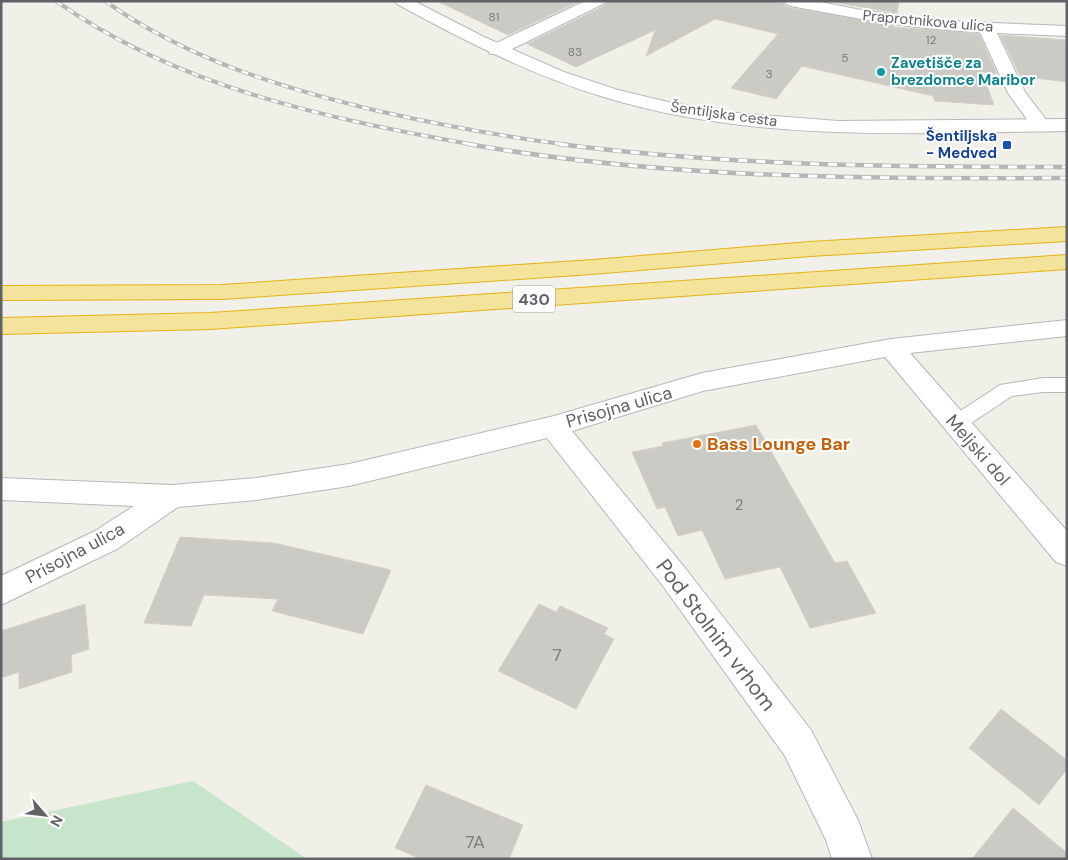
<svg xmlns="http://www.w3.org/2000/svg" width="1068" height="860" viewBox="0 0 1068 860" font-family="'DM Sans',sans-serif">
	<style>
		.green { fill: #c7e5ca }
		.building { fill: #cccac5; stroke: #d4d1c7 }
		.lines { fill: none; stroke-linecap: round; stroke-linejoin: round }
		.lane-casing { stroke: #b5b7bb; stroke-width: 2 }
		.street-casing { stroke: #b5b7bb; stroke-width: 2 }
		.secondary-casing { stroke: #b6b9be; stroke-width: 2 }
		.highway-casing { stroke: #e4b214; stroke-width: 2 }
		.lane { fill: #fff; fill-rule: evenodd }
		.street { fill: #fff; fill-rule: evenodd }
		.secondary { fill: #fff; fill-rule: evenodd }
		.highway { fill: #f4e49b; fill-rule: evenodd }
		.rail-far1-casing { stroke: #b6b6b7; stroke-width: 4 }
		.rail-casing { stroke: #b6b6b7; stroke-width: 4.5 }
		.rail-far1 { stroke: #fff; stroke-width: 2.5; stroke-dasharray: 7; stroke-linecap: butt }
		.rail { stroke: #fff; stroke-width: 3; stroke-dasharray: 9; stroke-linecap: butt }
		.culture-dot { fill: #0f9aa8; stroke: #fff; stroke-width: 2 }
		.transit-dot { fill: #1a4fb4; stroke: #fff; stroke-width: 2 }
		.food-dot { fill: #e8710a; stroke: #fff; stroke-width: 2 }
		.labels { text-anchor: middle; stroke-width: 4; stroke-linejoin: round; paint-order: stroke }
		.far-number-label { font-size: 12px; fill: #7a7c7e }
		.far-street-label { font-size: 15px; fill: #5f6267; stroke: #fff }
		.far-culture-label { font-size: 15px; font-weight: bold; fill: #0d838f; stroke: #fff; text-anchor: start }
		.far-transit-label { font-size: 15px; font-weight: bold; fill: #164399; stroke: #fff; text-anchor: end }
		.number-label { font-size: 15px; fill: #7a7c7e }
		.shield { fill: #fff; stroke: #8f9195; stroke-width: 1 }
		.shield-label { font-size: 16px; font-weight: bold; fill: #5f6267 }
		.street-label { font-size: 18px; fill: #5f6267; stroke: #fff }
		.food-label { font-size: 18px; font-weight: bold; fill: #c56008; stroke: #fff; text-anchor: start }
		.near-number-label { font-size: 18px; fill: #7a7c7e }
		.near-street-label { font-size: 21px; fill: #5f6267; stroke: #fff }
	</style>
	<rect width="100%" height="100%" fill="#f0efe8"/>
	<path class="green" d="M193,781L307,859H1V822Z"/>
	<path class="building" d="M437,1H580L508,35Z
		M607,1H782L785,6L791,8L894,26V27L979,34L997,74L982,72L994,105L935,101L933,96L802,66L776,99L731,88L778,34L715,19L646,56L655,30L576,67L527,44L604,6Z
		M826,1H899L897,13Z
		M1000,35L1067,40V82L1020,76Z
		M756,425L835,563L847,561L876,613L810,628L780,567L725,579L702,530L678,536L665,507L657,509L632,452L663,446L662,443Z
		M180,537L274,543L391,570L363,634L272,611L278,599L204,595L191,626L144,623Z
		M85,604L89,649L71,655L72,672L19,689V672L1,678V631Z
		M539,604L556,612L560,606L608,628L604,634L614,639L576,709L498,671Z
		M1001,709L1067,760V769L1039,805L969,748Z
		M426,785L523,825L509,859H421L395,848Z
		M1013,808L1067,853V859H972Z"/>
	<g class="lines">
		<defs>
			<path id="lane" d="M1043,378H1067V392H1043L1012,396L962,429L955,431L948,429L945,424L948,419L1000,385Z"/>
			<path id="street" d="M585,1H605L603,4L502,54H490L488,50L490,46Z
				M784,1H815L861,10L945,21L1067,26V36L997,33L1025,92L1050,125L1048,129L1041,131L1034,129L1008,93L980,32C916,30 854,18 791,6L786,4Z
				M1067,320V336L910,353L1067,531V566L1056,562L885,357L703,391L572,431L685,568L811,730L858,820L872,859H832L826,840L785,756L663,586L547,438L349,486L256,500L178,507L117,549L1,605V576L95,531L134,506L1,500V478L172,485L256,478L349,464L554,416L702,373L891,339Z"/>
			<path id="secondary" d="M395,1H414L484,37L564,72L618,90L668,102L724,112L838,121L1067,119V131C913,133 753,143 604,97C531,75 463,40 397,4Z"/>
			<path id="highway" d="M1067,227V241L810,256L592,274L222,299L1,300V286L222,285L592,260L810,242Z
				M1067,255V269L210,329L1,334V318L210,313Z"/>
		</defs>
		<use href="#lane" class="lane-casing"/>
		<use href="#street" class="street-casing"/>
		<use href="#secondary" class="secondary-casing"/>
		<use href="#highway" class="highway-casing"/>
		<use href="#lane" class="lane"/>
		<use href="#street" class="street"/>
		<use href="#secondary" class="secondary"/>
		<use href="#highway" class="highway"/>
		<defs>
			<path id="rail-far1" d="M56,1C179,88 329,119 475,145
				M105,1C187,59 281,88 378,111C441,125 504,137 569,145"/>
			<path id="rail" d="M468,144C665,179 867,179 1067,178
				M559,144C728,166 897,167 1067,167"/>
		</defs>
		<use href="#rail-far1" class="rail-far1-casing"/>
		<use href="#rail" class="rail-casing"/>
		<use href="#rail-far1" class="rail-far1"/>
		<use href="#rail" class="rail"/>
	</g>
	<circle class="culture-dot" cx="881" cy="72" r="5"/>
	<rect class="transit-dot" x="1002" y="140" width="10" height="10" rx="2.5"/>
	<circle class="food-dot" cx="697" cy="444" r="5"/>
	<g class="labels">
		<g class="far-number-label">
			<text x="494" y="21">81</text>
			<text x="931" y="44">12</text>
			<text x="575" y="56">83</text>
			<text x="845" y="62">5</text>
			<text x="769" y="78">3</text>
		</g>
		<g class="far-street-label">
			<text transform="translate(928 21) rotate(5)" y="5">Praprotnikova ulica</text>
			<text transform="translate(724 114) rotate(8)" y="5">Šentiljska cesta</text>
		</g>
		<g class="far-culture-label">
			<text x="891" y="68">Zavetišče za<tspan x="891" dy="17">brezdomce Maribor</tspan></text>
		</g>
		<g class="far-transit-label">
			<text x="997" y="141">Šentiljska<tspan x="997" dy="17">- Medved</tspan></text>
		</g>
		<g class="number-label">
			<text x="739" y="510">2</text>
		</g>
		<rect class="shield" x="513" y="285.5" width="42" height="27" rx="4"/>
		<g class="shield-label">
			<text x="534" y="305">430</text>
		</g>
		<g class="street-label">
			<text transform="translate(619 407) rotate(-16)" y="6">Prisojna ulica</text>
			<text transform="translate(978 450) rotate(49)" y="6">Meljski dol</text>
			<text transform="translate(75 553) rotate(-28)" y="6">Prisojna ulica</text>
		</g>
		<g class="food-label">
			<text x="707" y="450">Bass Lounge Bar</text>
		</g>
		<g class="near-number-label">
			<text x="557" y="661">7</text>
			<text x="475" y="848">7A</text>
		</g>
		<g class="near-street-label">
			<text transform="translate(716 635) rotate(53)" y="7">Pod Stolnim vrhom</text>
		</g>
	</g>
	<rect width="1068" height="860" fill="none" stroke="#5f6267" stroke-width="5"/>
	<g transform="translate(45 815) rotate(118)" stroke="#ffffff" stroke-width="4" paint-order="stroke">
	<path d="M0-4L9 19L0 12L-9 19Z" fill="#5f6267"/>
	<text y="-8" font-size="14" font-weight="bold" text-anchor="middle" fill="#5f6267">N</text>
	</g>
</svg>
